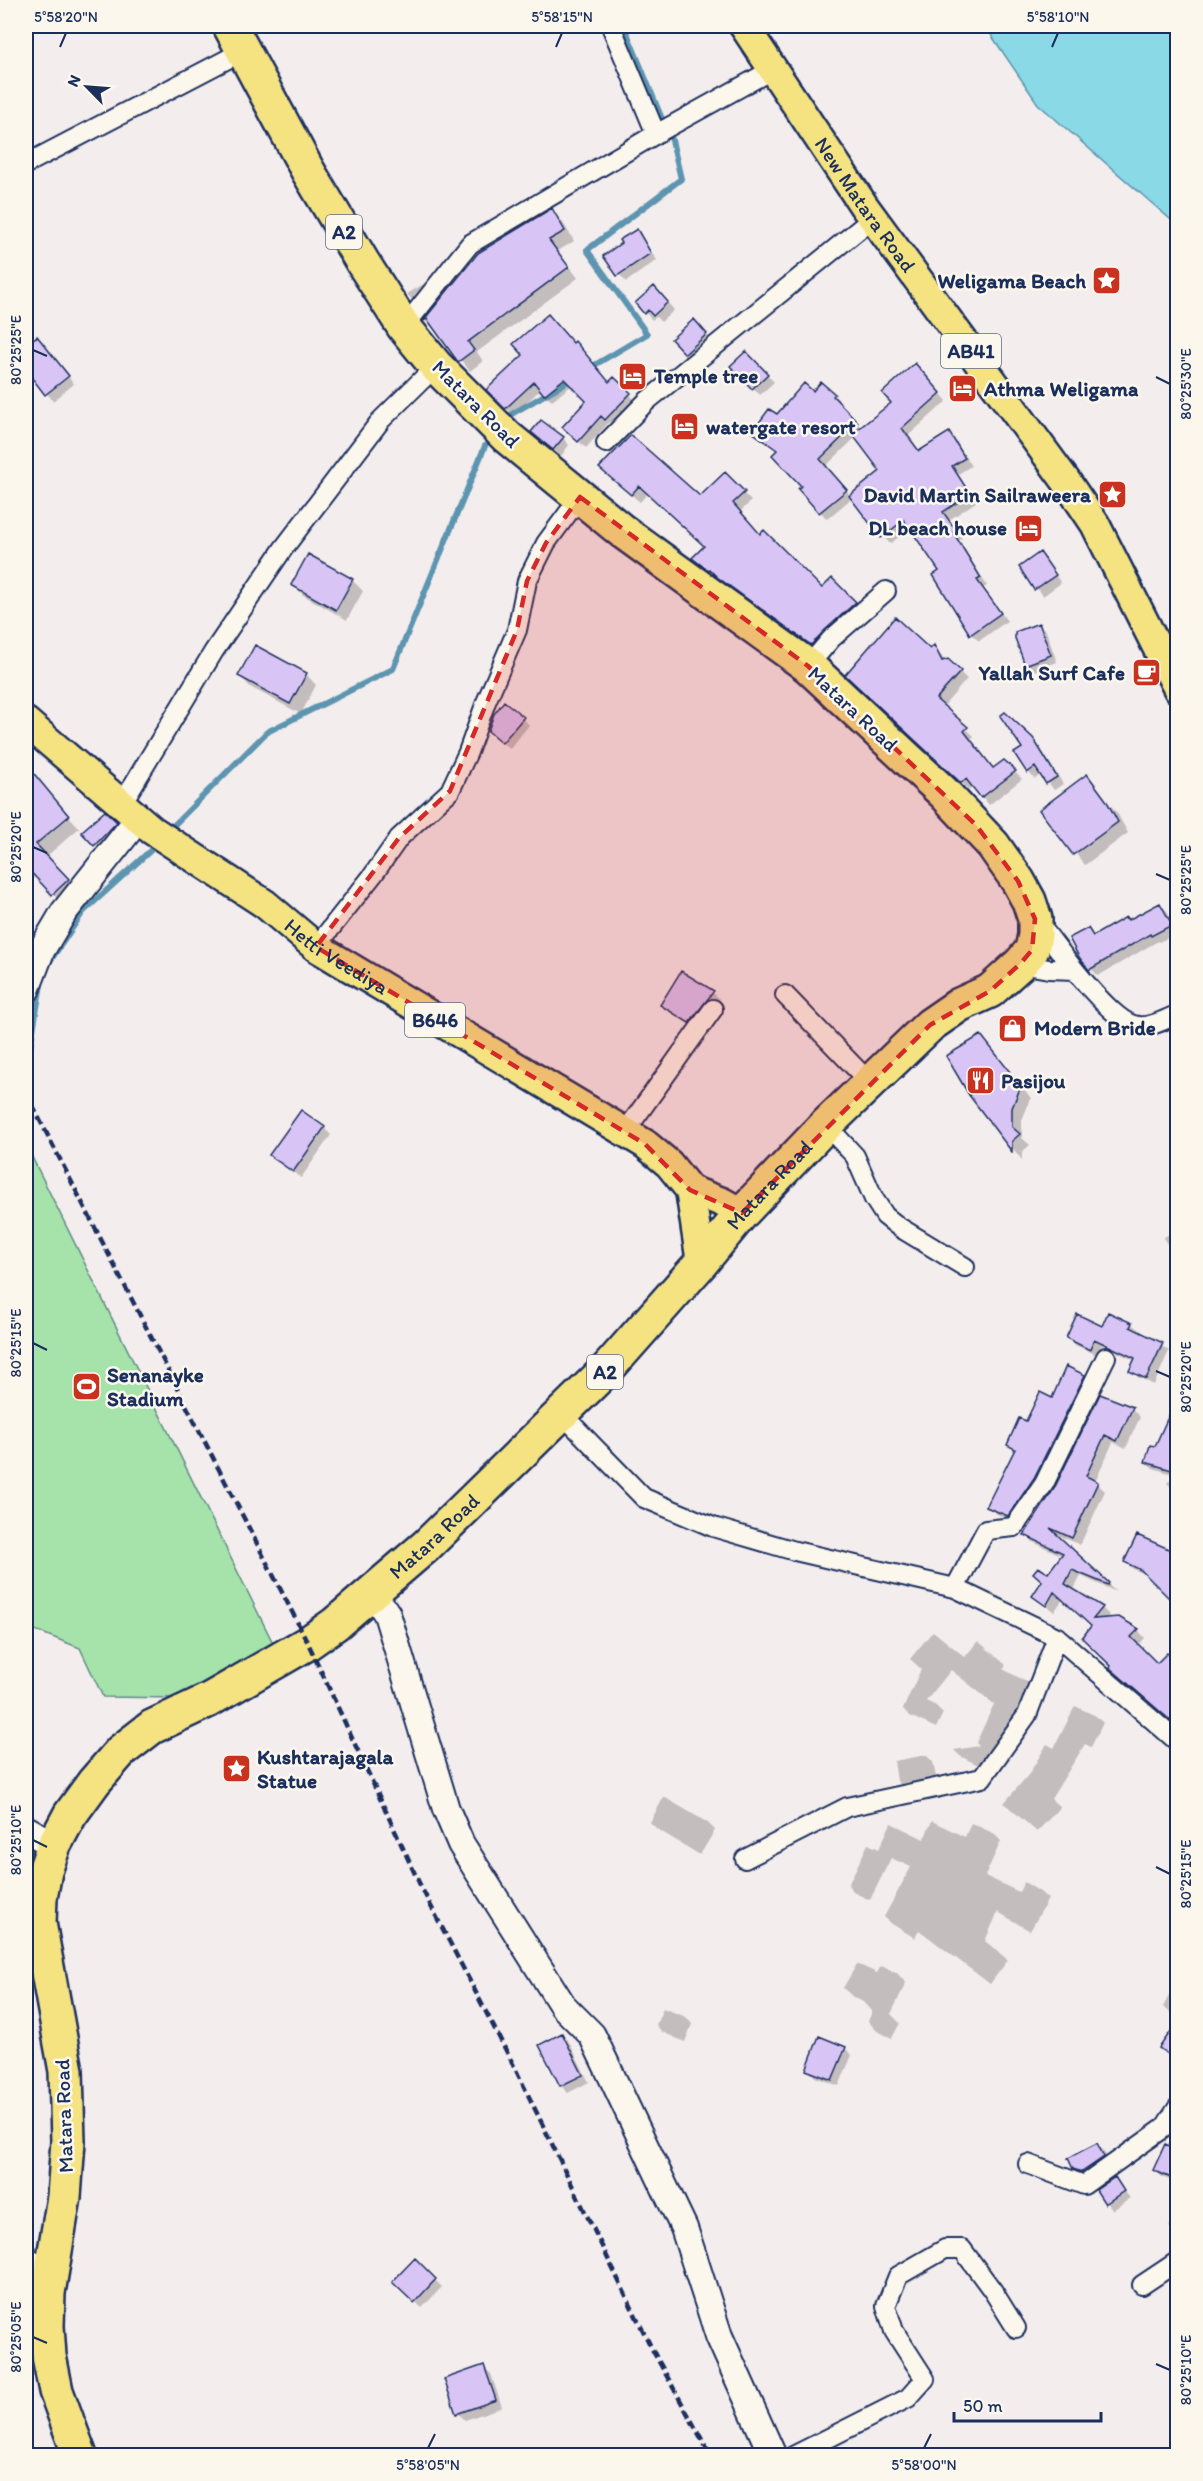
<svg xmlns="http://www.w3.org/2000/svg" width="1203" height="2481" viewBox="0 0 1203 2481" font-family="Itim,sans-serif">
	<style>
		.green { fill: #a5e3ab; stroke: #608984; stroke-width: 1.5 }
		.water { fill: #89d9e6; stroke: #5d95b0; stroke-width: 1.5 }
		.shadow { fill: #0003; fill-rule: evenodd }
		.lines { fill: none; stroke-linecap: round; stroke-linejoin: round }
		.stream { stroke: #5d95b0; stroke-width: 6 }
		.building { fill: #d8c5f6; stroke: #1b2f5e; stroke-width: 1.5 }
		.street-casing { stroke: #1b2f5e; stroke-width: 22 }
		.secondary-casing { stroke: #1b2f5e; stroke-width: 30 }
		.primary-casing { stroke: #1b2f5e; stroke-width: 33 }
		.highway-casing { stroke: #1b2f5e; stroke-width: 38 }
		.street { stroke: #fbf7ec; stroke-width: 18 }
		.secondary { stroke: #fbf7ec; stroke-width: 26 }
		.primary { stroke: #f5e382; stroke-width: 28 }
		.highway { stroke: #f5e382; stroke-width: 33 }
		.rail { stroke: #1b2f5e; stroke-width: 4.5; stroke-dasharray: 9 4.5; stroke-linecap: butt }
		.marked { fill: #d62828; fill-opacity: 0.2; stroke: #d62828; stroke-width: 4.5; stroke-dasharray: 12 8; stroke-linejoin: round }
		.ticks { fill: none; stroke: #1b2f5e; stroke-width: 2 }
		.labels { text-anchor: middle; stroke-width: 5; stroke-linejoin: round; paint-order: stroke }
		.shield { fill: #fbf7ec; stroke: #5e6b89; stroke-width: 1.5 }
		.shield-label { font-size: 20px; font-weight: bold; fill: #1b2f5e }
		.street-label { font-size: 21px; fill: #1b2f5e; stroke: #fbf7ec }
		.poi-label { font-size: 21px; font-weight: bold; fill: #1b2f5e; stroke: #fbf7ec; text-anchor: start }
		.neatline { fill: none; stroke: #1b2f5e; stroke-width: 2 }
		.ticks-label { font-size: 15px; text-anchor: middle; fill: #1b2f5e }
	</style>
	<rect width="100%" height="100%" fill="#f4edee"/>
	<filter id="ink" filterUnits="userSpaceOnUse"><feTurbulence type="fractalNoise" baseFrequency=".0167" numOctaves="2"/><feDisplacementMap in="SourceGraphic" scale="12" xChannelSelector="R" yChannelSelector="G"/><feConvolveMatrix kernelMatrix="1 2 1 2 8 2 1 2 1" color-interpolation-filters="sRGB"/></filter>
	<g filter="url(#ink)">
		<path class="green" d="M26,1145L274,1645L184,1698L103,1697L80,1648L32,1629L26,1635Z"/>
		<path class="water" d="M985,26H1177V225L1038,104Z"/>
		<path class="shadow" d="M552,210L562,221L574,241L558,251L578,278L477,352L483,361L470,371L436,330L425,321L479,254Z
			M636,231L657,260L626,282L605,257Z
			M427,282L437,292L422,311L407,294Z
			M661,295L674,310L661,322L656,317L652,320L637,303Z
			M701,328L713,342L693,360L686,353Z
			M37,338L74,384L53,401L26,367V347Z
			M746,353L774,382L760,395L732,367Z
			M525,355L610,384L614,379L636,401L613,426L609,422L586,448L564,427L588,401L572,385L552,401L541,389L513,415L488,390Z
			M923,373L947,401L908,436L920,452L949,434L956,441L971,466L958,474L976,502L949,520L962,538L959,540L987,586L983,588L1007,621L979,641L971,634L941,571L911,527L890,544L852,498L827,519L800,489L803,487L778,451L761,438L777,416L813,393L822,384L841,402L839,404L862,428L893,403ZM856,437L883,471L851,496L826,466Z
			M563,438L569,445L561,456L540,439Z
			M725,474L751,501L740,512L760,536L822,590L832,580L863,611L820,652L718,576L717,577L702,566L694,558L705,546L648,493L640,502L609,476L700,498Z
			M1040,554L1061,583L1043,596L1021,568Z
			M352,580L363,591L347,620L303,595L293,584Z
			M1039,624L1046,631L1057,662L1034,671L1027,664L1017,638Z
			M934,647L945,661L947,660L967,679L943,707L974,736L971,739L994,769L1004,762L1022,779L989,805L974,787L969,790L855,683L930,652Z
			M306,674L316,685L301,714L250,687L240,676Z
			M523,718L529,725L510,749L496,738Z
			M1032,739L1040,747L1063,784L1054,790L1042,774L1035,779L1028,772Z
			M26,764L79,828L47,856L79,891L64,906L36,876L26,886Z
			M1087,776L1117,813L1128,833L1085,865L1041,810Z
			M116,823L123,830L102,852L84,832Z
			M1160,904L1167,911L1178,933L1159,942L1158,941L1098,976L1080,957L1088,930L1095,937Z
			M682,973L713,993L720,999L696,1029L662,1005Z
			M981,1037L1031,1098L1022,1120V1138L1030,1145L1022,1152V1160L970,1094Z
			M324,1128L331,1135L301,1178L271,1155Z
			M1178,1169V1182L1172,1173Z
			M1178,1228V1260L1163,1238Z
			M1131,1324L1169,1351L1154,1385L1138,1377L1131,1370L1136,1361L1102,1345L1097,1355L1075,1345L1068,1338L1103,1328Z
			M1084,1376L1091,1383L1015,1522L995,1513L988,1506L1016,1451L1009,1444L1027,1423Z
			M1101,1396L1132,1409L1140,1417L1126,1448L1113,1442L1095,1482L1105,1491L1080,1545L1054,1533L1116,1592L1081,1576L1073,1591L1102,1608L1110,1616L1107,1619L1138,1630L1145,1638L1138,1646L1157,1665L1113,1666L1092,1627L1063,1599L1054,1612L1034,1595L1063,1556L1033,1542L1026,1534L1055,1490Z
			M1178,1414V1494L1167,1483L1175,1475L1153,1468L1146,1462Z
			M1178,1547V1605L1149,1576L1133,1569L1126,1562L1171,1552Z
			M933,1631L965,1657L978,1641L1006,1665L1003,1669L1027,1682L1034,1689L986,1769L960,1756L954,1750L979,1746L976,1743L994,1704L951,1670L926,1701L936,1706L943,1713L936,1728L910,1716L903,1709L921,1669L910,1659Z
			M1075,1706L1096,1716L1103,1723L1091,1747L1085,1744L1051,1799L1060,1807L1037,1832L1004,1803L1029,1774L1047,1744L1054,1748Z
			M926,1755L933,1762L937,1782L904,1788L897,1781L894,1761Z
			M664,1797L708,1823L715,1830L700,1855L657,1829L650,1822Z
			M932,1821L965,1837L971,1823L993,1833L1001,1841L985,1876L1019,1892L1024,1882L1040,1892L1048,1899L1030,1931L998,1912L985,1941L1008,1960L990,1984L919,1930L915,1938L892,1924L884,1917L911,1867L891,1858L870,1900L855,1893L848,1885L868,1844L879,1849L891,1823L924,1839Z
			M857,1964L877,1973L881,1966L897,1973L906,1983L891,2014L900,2023L892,2038L877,2031L868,2021L872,2012L863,2002L853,1997L843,1988Z
			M1178,1987V2018L1163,2007L1173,1988L1176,1989Z
			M663,2008L686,2017L692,2024L685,2042L662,2032L656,2025Z
			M562,2035L569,2042L589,2082L568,2093L561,2086L541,2045Z
			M845,2048L852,2055L839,2086L815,2077L808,2070Z
			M1097,2144L1104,2151L1110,2164L1082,2176L1075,2168Z
			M1178,2152V2184L1162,2177L1155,2170Z
			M1114,2179L1130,2198L1113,2210L1098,2191Z
			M1178,2207V2234L1169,2227Z
			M415,2260L442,2287L422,2308L394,2282Z
			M484,2367L491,2374L502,2407L465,2420L458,2413Z"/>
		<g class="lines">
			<path class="stream" d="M624,26L662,119
				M588,369L647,334L587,250L681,179L671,136
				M510,415L572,379
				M172,827L267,732L393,669L485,446
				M48,964L83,912L151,850
				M29,1054L41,984"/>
		</g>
		<path class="building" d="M552,208L565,231L549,240L569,267L468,342L474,350L458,362L427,319L423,321L478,253Z
			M637,229L651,253L617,276L603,256L621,243L619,240Z
			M654,286L668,302L653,316L648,310L644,314L635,303Z
			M548,314L573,343L575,341L609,382L614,377L631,393L605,420L601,416L578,442L562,427L586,401L564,379L544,395L534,382L505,409L486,390L523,355L513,344Z
			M694,319L707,334L685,354L671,339Z
			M37,336L69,376L45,395L26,370V345Z
			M746,351L768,374L752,389L730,366Z
			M915,363L941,393L902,428L919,451L949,432L965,458L952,466L970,494L943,512L956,530L953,532L981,578L977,580L1001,613L970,635L933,575L939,571L904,520L881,538L849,496L880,471L852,434L891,403L882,393Z
			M821,382L835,394L833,396L858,422L820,459L847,490L819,513L798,489L801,486L772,455L777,450L752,432L769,409L777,414L804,383L813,391Z
			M541,420L564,437L553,450L531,432Z
			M631,435L700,496L725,472L745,492L733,503L760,534L764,530L822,588L832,578L856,602L824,631L811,645L717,577L709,569L708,570L692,558L704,546L639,486L631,495L599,468Z
			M1040,552L1056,575L1034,590L1019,567Z
			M308,554L353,579L336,610L291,585Z
			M895,617L930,649L934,645L942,661L948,659L961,671L936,699L968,727L964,731L993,768L1004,760L1016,771L981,798L966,779L961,783L845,675Z
			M1039,623L1051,655L1025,665L1015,638V632Z
			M255,645L307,673L290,704L238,676Z
			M504,701L524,717L502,743L488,731L494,714Z
			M1005,712L1033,738L1057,777L1046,784L1035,767L1027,773L1014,753L1022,748L1000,716Z
			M26,764L69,816L36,844L69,879L52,895L26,867Z
			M1087,774L1106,800L1118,822L1073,855L1039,810Z
			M105,811L117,822L94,846L81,832Z
			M1160,903L1172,925L1151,936L1150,934L1089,970L1079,957L1069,938L1088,928L1093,936L1126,917L1128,920Z
			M681,971L714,991L689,1023L660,1005Z
			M981,1035L1021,1086L1012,1108V1127L1020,1134L1012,1141V1152L969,1095L946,1056Z
			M301,1110L325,1127L293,1172L269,1155Z
			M1108,1312L1132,1323L1130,1327L1163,1343L1146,1379L1129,1371L1135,1358L1094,1339L1090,1350L1066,1338L1077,1314L1102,1326Z
			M1066,1366L1085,1375L1034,1478L1008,1516L986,1507L1015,1449L1007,1445L1019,1418L1026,1421L1040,1392L1052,1398Z
			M1100,1394L1133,1407L1117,1441L1105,1435L1086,1476L1098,1482L1072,1538L1050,1528L1109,1583L1108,1585L1072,1570L1065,1584L1103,1607L1093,1619L1119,1617L1139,1629L1131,1637L1157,1663L1167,1653L1178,1663V1727L1110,1668L1111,1666L1082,1638L1091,1626L1054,1592L1046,1606L1032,1596L1042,1581L1033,1573L1038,1567L1048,1573L1063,1553L1024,1535L1054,1489Z
			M1178,1395V1472L1145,1462L1150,1445L1155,1446Z
			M1137,1535L1178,1553V1607L1141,1570L1124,1562Z
			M1178,2021V2061L1159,2048Z
			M562,2033L583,2075L560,2086L539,2045Z
			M819,2036L846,2047L832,2080L806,2070Z
			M1097,2143L1104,2157L1082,2172L1073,2169L1068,2158Z
			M1165,2144L1178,2150V2181L1153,2170Z
			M1115,2177L1124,2191L1105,2204L1096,2190Z
			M415,2258L436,2279L414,2303L392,2282Z
			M484,2365L496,2400L456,2414L444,2379Z"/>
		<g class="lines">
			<defs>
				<path id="street" d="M611,26L656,134
					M26,164L243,51
					M404,327L470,244L656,134L775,68
					M606,443L647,401L873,218
					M808,666L831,639L886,591
					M121,805L214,651L283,549L381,420L436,366
					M1037,921C1055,944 1110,1023 1138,1026C1150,1028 1167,1019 1178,1014
					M316,947L373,875L399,838L450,791L468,752L486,702L517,630L527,581L546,543L580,497
					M1020,964L1049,969L1075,970
					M785,995L869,1082
					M826,1125L855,1156L874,1199L885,1216L899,1227L965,1267
					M625,1132L713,1009
					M562,1414L644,1498L713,1527L795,1551L955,1588L1057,1637L1178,1742
					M955,1588L986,1530L1014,1527L1044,1484L1106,1357
					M745,1859L847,1807L982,1778L1027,1715L1057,1637
					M1028,2164L1084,2185L1164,2128L1178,2107
					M26,2260L53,2263
					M1142,2285L1178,2261
					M793,2456L908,2398L925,2379L894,2331L886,2306L898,2276L945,2249H962L993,2291L1016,2328"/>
				<path id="secondary" d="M26,990L41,951L64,912L138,819
					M373,1593L387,1614L446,1809L461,1844L563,2006L592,2035L684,2228L719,2336L773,2456
					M26,1829L54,1845"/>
				<g id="primary">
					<path id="s1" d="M744,26L864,206L1066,481L1095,524L1178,689"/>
					<path id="s2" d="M26,722L152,830L265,904L316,947L625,1132L645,1144L669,1164L690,1190L701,1263"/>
					<path d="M690,1190L722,1202L742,1213"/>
				</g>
				<g id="highway">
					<path id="s3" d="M80,2456L56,2391L49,2356L47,2326L48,2293L64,2197L68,2141L66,2071L39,1923L40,1898L45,1871L54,1845L70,1815L94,1782L121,1751L152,1727L209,1700L308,1643L335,1624L426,1546L608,1368L701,1263L742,1213L826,1125L930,1025L959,1005L990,991L1020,964L1032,950L1035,935V919L1029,901L1018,881L993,845L943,792L808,666L622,531L507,437L436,366L404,327L363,263L308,171L230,26"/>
				</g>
			</defs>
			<use href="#street" class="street-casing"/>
			<use href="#secondary" class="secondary-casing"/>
			<use href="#primary" class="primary-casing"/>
			<use href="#highway" class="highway-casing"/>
			<use href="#street" class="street"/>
			<use href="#secondary" class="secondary"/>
			<use href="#primary" class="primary"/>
			<use href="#highway" class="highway"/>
			<path class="rail" d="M26,1093L308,1643L421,1887L513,2064L653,2351L711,2456"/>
		</g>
	</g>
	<path class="marked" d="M580,497L808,666L976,825L1018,881L1035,919L1032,950L1020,964L990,991L930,1025L742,1213L690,1190L645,1144L316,947L399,838L450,791L517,630L527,581L546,543Z"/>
	<path class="ticks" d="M60,47L66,33M556,47L562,33M1052,47L1058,33M33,350L47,356M1156,377L1170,384M33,847L47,853M1156,874L1170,880M33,1343L47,1350M1156,1371L1170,1377M33,1840L47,1847M1156,1867L1170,1874M33,2337L47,2343M1156,2364L1170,2370M428,2448L435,2434M924,2448L931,2434"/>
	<defs>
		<symbol id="sight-square" viewBox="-11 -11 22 22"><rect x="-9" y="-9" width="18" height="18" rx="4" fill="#c8321e" stroke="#fbf7ec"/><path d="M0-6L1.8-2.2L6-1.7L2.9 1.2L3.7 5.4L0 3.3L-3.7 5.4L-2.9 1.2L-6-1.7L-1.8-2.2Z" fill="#fff"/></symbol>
		<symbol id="hotel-square" viewBox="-11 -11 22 22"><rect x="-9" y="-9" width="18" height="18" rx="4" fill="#c8321e" stroke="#fbf7ec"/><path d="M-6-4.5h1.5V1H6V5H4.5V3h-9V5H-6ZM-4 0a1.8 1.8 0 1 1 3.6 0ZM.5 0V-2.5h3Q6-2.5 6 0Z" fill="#fff"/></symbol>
		<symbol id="cafe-square" viewBox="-11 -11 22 22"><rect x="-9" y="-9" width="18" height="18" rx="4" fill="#c8321e" stroke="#fbf7ec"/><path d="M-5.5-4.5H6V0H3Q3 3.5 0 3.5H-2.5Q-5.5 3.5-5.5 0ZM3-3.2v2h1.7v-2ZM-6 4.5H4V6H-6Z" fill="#fff"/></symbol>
		<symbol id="shop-square" viewBox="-11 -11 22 22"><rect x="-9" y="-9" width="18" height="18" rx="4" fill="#c8321e" stroke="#fbf7ec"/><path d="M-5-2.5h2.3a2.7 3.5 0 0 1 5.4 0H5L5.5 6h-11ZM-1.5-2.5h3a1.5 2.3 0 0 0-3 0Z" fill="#fff"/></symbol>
		<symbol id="restaurant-square" viewBox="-11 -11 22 22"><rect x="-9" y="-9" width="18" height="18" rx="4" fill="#c8321e" stroke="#fbf7ec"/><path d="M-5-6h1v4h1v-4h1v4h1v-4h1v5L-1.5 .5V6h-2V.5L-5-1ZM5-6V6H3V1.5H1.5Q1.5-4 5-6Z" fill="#fff"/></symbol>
		<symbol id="stadium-square" viewBox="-11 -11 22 22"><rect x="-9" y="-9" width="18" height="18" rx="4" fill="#c8321e" stroke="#fbf7ec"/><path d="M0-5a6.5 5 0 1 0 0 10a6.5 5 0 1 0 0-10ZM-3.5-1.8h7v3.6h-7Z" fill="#fff"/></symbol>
	</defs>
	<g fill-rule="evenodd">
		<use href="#sight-square" x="1090" y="264" width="33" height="33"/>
		<use href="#hotel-square" x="616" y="360" width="33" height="33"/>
		<use href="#hotel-square" x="946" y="372" width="33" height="33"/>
		<use href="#hotel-square" x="668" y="410" width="33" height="33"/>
		<use href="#sight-square" x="1096" y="478" width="33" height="33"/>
		<use href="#hotel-square" x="1012" y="512" width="33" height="33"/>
		<use href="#cafe-square" x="1130" y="656" width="33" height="33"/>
		<use href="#shop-square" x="996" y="1012" width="33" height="33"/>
		<use href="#restaurant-square" x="964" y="1064" width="33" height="33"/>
		<use href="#stadium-square" x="70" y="1370" width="33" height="33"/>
		<use href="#sight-square" x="220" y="1752" width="33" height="33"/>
	</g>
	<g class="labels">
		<g class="shield">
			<rect x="326" y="215" width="36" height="34" rx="4.5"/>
			<rect x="941" y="334" width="60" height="34" rx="4.5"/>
			<rect x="405" y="1003" width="60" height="34" rx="4.5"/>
			<rect x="587" y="1355" width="36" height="34" rx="4.5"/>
		</g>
		<g class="shield-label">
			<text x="344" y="239">A2</text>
			<text x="971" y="358">AB41</text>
			<text x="435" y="1027">B646</text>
			<text x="605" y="1379">A2</text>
		</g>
		<g class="street-label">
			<text dy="7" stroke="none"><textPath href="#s1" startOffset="216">New Matara Road</textPath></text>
			<text transform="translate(476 404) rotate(45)" y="7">Matara Road</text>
			<text transform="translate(853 709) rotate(43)" y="7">Matara Road</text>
			<text dy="7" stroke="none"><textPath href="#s2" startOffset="390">Hetti Veediya</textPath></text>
			<text dy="7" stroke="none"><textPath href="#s3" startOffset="1606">Matara Road</textPath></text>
			<text dy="7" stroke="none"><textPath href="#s3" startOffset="1120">Matara Road</textPath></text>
			<text transform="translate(64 2116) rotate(-92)" y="7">Matara Road</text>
		</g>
		<g class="poi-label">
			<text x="1086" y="288" text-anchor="end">Weligama Beach</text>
			<text x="654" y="383">Temple tree</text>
			<text x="984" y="396">Athma Weligama</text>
			<text x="706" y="434">watergate resort</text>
			<text x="1091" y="502" text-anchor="end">David Martin Sailraweera</text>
			<text x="1007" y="535" text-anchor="end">DL beach house</text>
			<text x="1125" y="680" text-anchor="end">Yallah Surf Cafe</text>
			<text x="1034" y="1035">Modern Bride</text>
			<text x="1001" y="1088">Pasijou</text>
			<text x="107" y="1382">Senanayke<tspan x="107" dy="24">Stadium</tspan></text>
			<text x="257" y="1764">Kushtarajagala<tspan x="257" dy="24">Statue</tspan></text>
		</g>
	</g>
	<rect width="1203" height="2481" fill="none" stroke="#fbf7ec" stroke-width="66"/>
	<g transform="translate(87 87) rotate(295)" stroke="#fbf7ec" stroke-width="4.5" paint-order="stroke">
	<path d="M0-4.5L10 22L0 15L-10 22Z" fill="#1b2f5e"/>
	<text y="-9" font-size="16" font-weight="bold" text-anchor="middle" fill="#1b2f5e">N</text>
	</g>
	<path d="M954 2412v9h147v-9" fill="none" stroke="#1b2f5e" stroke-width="3"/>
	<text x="963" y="2412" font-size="18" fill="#1b2f5e" stroke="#fbf7ec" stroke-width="4.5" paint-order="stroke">50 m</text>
	<rect x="33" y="33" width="1137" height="2415" class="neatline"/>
	<g class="ticks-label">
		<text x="66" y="22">5°58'20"N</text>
		<text x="562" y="22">5°58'15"N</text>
		<text x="1058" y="22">5°58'10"N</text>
		<text transform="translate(16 350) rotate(-90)" y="5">80°25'25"E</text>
		<text transform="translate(1186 384) rotate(-90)" y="5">80°25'30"E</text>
		<text transform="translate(16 847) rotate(-90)" y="5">80°25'20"E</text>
		<text transform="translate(1186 880) rotate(-90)" y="5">80°25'25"E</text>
		<text transform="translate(16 1343) rotate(-90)" y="5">80°25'15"E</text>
		<text transform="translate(1186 1377) rotate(-90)" y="5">80°25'20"E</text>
		<text transform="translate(16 1840) rotate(-90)" y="5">80°25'10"E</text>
		<text transform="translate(1186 1874) rotate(-90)" y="5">80°25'15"E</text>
		<text transform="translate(16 2337) rotate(-90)" y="5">80°25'05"E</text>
		<text transform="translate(1186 2370) rotate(-90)" y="5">80°25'10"E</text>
		<text x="428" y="2470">5°58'05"N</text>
		<text x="924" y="2470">5°58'00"N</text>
	</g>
</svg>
